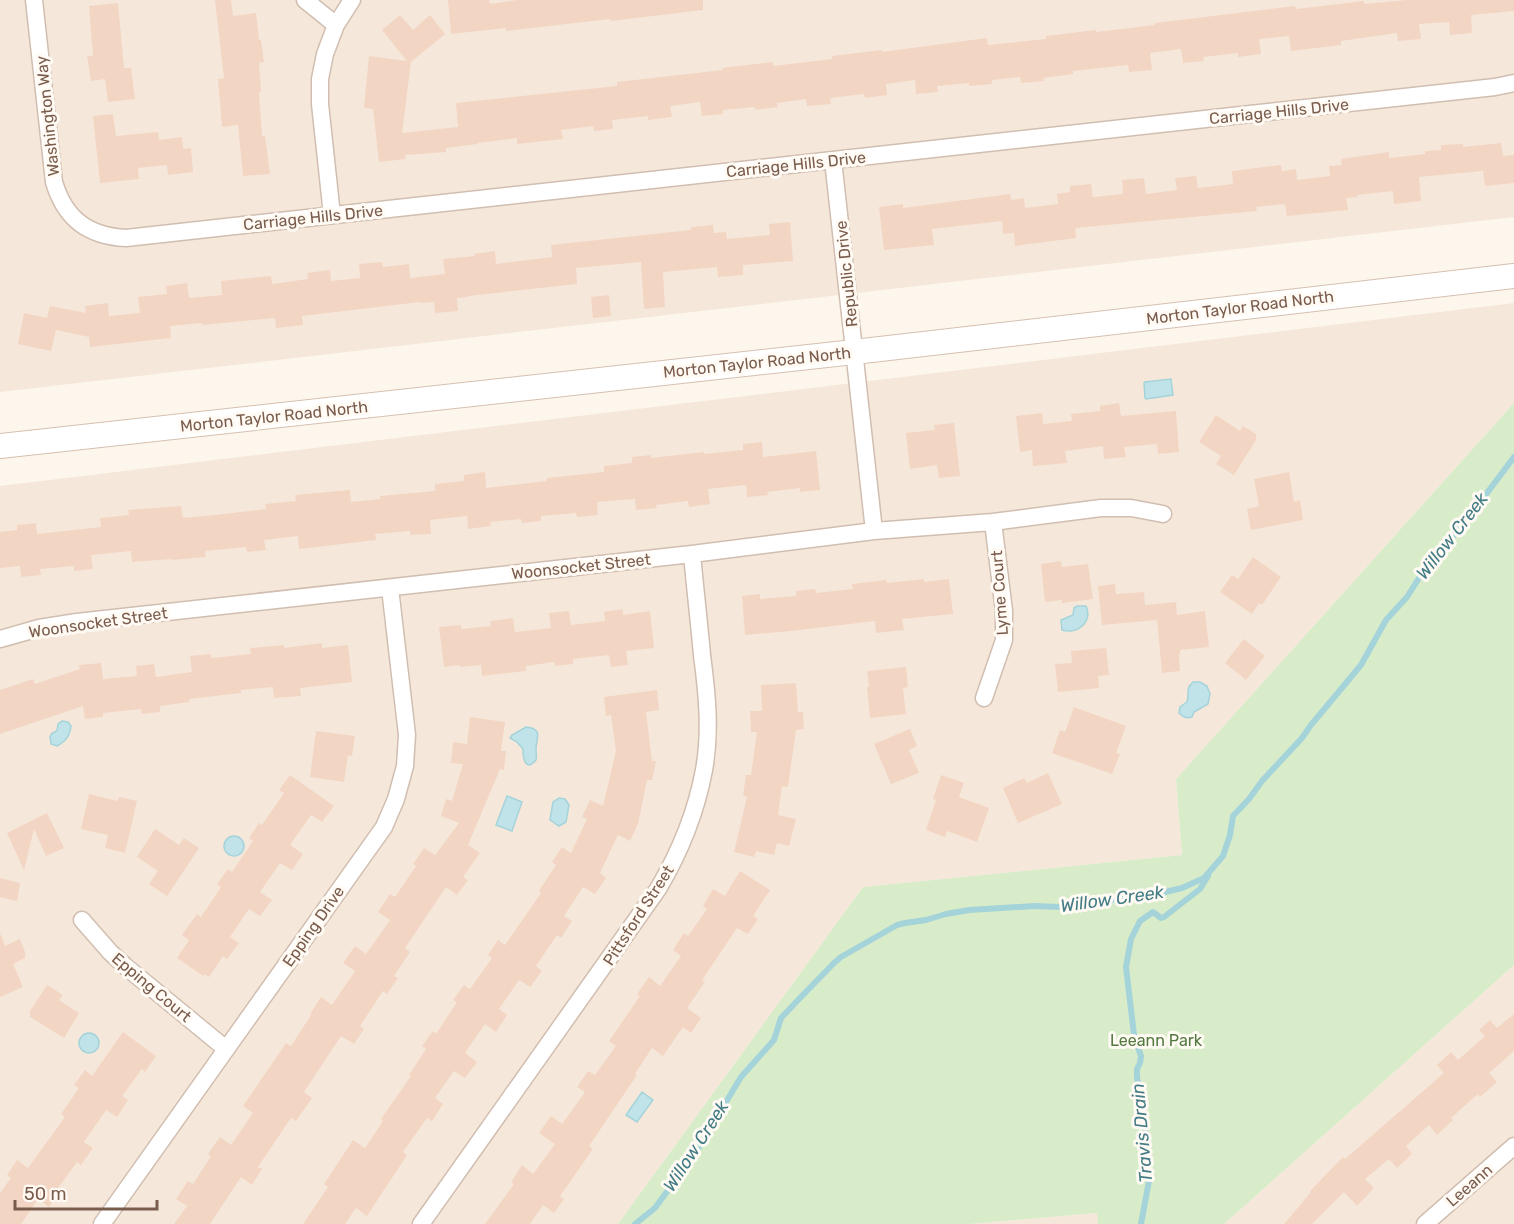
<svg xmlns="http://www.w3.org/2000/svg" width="1514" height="1224" viewBox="0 0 1514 1224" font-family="Rubik,sans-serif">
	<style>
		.residential { fill: #f5e8da }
		.green { fill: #d8ecc9 }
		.water { fill: #bfe3e8; stroke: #a5d3da; stroke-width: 1.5 }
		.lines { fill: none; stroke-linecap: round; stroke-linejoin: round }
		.stream { stroke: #a5d3da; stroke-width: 6 }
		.building { fill: #f3d5c3 }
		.street-casing { stroke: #d1beb0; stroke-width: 19 }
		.secondary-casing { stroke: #d6c0b0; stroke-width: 26 }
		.street { stroke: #fff; stroke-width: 16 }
		.secondary { stroke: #fff; stroke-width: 24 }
		.labels { text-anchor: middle; stroke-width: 6; stroke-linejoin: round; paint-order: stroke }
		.street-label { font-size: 16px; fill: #7a5c4d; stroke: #fffaf3 }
		.park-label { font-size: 16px; fill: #537a41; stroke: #fffaf3 }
		.water-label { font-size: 18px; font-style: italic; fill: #437c86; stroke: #fffaf3 }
	</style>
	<rect width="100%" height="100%" fill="#fdf6ec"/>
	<path class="residential" d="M0,0H1514V217L0,392Z
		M1514,303V403L1176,779L1182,855L863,887L618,1224H0V486Z
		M1514,965V1224H1224Z
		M1098,1213V1224H970Z"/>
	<path class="green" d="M1514,403V965L1224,1224H1098L1097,1213L970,1224H618L863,887L1182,855L1176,779Z"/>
	<path class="water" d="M1171,379L1173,395L1146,399L1145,398L1144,383L1145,382Z
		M1077,606H1086C1093,622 1077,635 1062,630L1061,620L1073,615L1074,608Z
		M1193,682H1200L1207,686L1210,694L1208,704L1194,712L1192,717C1186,719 1183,717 1179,713L1180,707L1187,702C1190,692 1185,689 1193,682Z
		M62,721L68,722L71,726C70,736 66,741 57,746L51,744L50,737L52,733L57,731L58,724Z
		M526,727C544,729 536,738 536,749C536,753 537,756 536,760C525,773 523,757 523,749L517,742L510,738L512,735Z
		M507,796L522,802L512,831L496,825Z
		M559,798L565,799L569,805L566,822L559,826L550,820L553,802Z
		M224 846a10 10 0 1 1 20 0a10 10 0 1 1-20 0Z
		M79 1043a10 10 0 1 1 20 0a10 10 0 1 1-20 0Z
		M642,1092L653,1100L637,1122L626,1115Z"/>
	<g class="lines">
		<path class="stream" d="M635,1224L655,1208L696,1152L741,1077L774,1040L781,1018L799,999L835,962L841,957L897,925L905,923L926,920L946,914L969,910L1035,906L1059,907L1083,901H1098L1145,897L1182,888L1204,878L1223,856L1230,835L1233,816L1249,799L1262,781L1302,738L1311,725L1361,665L1386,620L1407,597L1419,578L1472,513L1514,457
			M1141,1224L1149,1181L1147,1173V1154L1145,1123L1137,1077V1069L1140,1063L1141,1056L1134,1035L1126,967L1131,939L1140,921L1153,912L1161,918L1164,917L1200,889L1208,876"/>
	</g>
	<path class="building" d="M215,0H231L233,16L256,13L259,40H261L264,62L259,63L261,92L259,93L262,136H265L270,174L243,176L238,125L222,127L218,79L224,78Z
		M448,0H489L490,4L517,0H703V10L611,21L610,19L506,31V28L451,34Z
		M1407,0H1514V11L1471,15L1472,33L1450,35L1449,22L1419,24L1421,39L1398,41L1397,33L1341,41V45L1291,51L1289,36L1259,39L1261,54L1238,57V53L1203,57L1204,61L1183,63L1181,49L1150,53L1152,70L1129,72L1128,65L1091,69L1073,71V74L1043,78L1044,81L1021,83L1020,77L992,80V84L969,86V83L937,86L938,92L916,94L915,80L886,84L887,95L865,98L864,94L830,98L831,104L807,106L806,99L777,103L778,107L755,110V107L723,110V114L702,116L700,102L670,106L672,117L648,120V116L612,120L613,129L594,131L593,126L561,130L563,139L517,144V138L477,143V144L446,148V152L405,155L406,159L379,162L373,109L364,108L369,56L407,61L382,30L400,15L413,30L430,15L445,34L411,62L402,133L458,127L456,103L617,86V82L723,70L722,68L773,62V66L832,59V56L882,50V52L987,38L988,45L1046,39V36L1096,30V32L1155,25V23L1295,6L1296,9L1364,1V4Z
		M118,3L124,68H131L135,99L108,102L105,79L91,81L87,56H93L89,6Z
		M113,114L116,136L158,132L159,140L182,137L183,149L191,148L193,172L168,175L167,165L138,168L139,179L100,183L93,116Z
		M1501,143L1503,156L1514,155V183L1485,186L1483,171L1419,177L1421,201L1394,204L1393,191L1357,195V197L1346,198L1348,210L1287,216L1285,204L1256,207L1257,211L1075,228L1076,238L1015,246L1014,233L1003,234L1002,221L932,229L934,245L884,250L879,207L903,204V208L1010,194L1011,200L1024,198L1025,208L1058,204L1057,194L1070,192V186L1091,184L1093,197L1123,194L1122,180L1144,178L1146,194L1177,190L1175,178L1196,176L1198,188L1233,184L1232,171L1281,165L1282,171L1296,169L1297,180L1330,176L1329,166L1342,165L1341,159L1389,152V158L1425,154V151L1441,150V145L1463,144V147Z
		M790,222L793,261L743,265V275L718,277L717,267L663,272L665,307L644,309L641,262L576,268L577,284L468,296V297L457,298L458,311L435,313L434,302L420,303V302L302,316L303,325L276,328L275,318L202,325V323L170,326L171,338L90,347L89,337L56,330L51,351L18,344L24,313L47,318L50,306L86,313L85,306L108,303L109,316L140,313L138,297L167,294L166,286L187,283L189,298L222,295L221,281L271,276L272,284L308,279L307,273L330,270L331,281L360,278L359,264L382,262L383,267L409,264L410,278L445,274L443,259L475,256L474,254L495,251L496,264L552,257L551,245L691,230V227L713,225L714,233L726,232L727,239L770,235L769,224Z
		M609,295L611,316L593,318L591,297Z
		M1119,403L1121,416L1176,411L1179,452L1158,454L1157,444L1124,447L1126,457L1104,459L1103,446L1065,451L1067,463L1033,466L1032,450L1020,452L1016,416L1042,413L1043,424L1072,421L1071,414L1100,411V406Z
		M1216,415L1240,431L1243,426L1256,434V440L1234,475L1216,464L1221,456L1199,442Z
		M954,423L960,476L939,478L937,465L910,469L906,433L935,430L934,425Z
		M762,442L763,457L816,451L820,490L800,492V488L767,492L768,495L747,497L746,485L708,489L710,504L689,507L688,501L656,505L657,508L636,510L635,499L597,502L598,515L577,517L576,513L541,516V521L522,523L521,519L490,522L491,526L468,529L467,516L430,520L431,534L410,535V531L375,534L376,540L299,549L298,536L264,540L266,550L247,552L246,547L205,551L206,557L172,560V559L132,562L131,551L91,555L93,569L74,571V566L40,569L41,575L21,577L20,566L0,568V532L17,530V525L36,523L37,534L101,527L100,518L129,515L128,510L181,506L183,518L215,515L266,509L265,504L296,501L295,495L350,490L351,502L380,499V496L435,491V484L464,481V475L485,472L486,488L547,481V478L604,472V466L632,463V457L651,455V458L704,452V454L743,450V444Z
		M1289,472L1294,502L1300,500L1303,520L1251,530L1247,509L1259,506L1254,479Z
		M1253,557L1281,577L1262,605L1259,603L1252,614L1220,592L1232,575L1238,579Z
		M1061,561L1062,567L1088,564L1093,599L1062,603V600L1045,602L1041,564Z
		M924,579V582L949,579L953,614L902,619L904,630L876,633L875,621L791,631L745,635L742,596L760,594V599L796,596V591L815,589L816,593L853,589L852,584L886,580L887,583Z
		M1115,584L1116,594L1144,592L1145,605L1176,602L1177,615L1205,611L1209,647L1180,650V655H1179L1180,671L1162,673L1157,620L1102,625L1098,586Z
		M623,609V615L650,611L654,648L626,651L628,665L611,667L609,655L573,659V664L555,666L554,662L526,666V671L482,676L481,665L460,667V665L444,667L439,627L461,625V629L491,626L490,621L513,618L515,632L551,628L549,613L569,611L571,625L605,621L604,612Z
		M1244,639L1265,656L1246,680L1225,663Z
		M322,643V648L348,645L352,682L300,688L301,696L274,698L273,687L241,690V693L189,699L190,702L160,706V712L142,714L141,709L103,713V717L85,719L83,706L0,734V690L33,679L35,684L80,669L79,665L101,663L103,679L137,676L136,666L154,664L156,677L192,672L190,656L211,654V658L251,654L250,648L284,645V648Z
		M1106,648L1109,675L1098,676L1099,688L1058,692L1055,664L1072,663L1071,651Z
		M906,667L908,687L903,688L906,714L870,718L867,687H869L867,671Z
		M796,683L798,712H803L804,729L796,730L788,787L782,786L778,815L796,819L789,846L777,843L774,855L756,851L754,857L734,852L747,797L743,796L746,775H751L757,732H751L750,711H762L761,685Z
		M657,690L659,710L646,712L652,761H656L652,780H647L638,824L630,841L618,835L600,873L606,878L595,894L583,887L564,916L572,921L561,938L557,935L536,966L542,971L530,987L519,980L499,1009L507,1015L496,1032L485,1024L465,1053L477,1062L465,1078L454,1071L435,1098L443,1104L432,1121L427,1118L403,1152L407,1155L367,1216L356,1208L345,1224H303L328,1187L324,1184L353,1140L365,1148L383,1121L381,1119L411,1076L409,1075L426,1049L422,1046L433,1031L436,1034L457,1002L453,1000L464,985L470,989L492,958L488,955L498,940L505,945L541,893L539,891L556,865L552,862L562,847L571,853L587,819L582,817L590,800L603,806L616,751L611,715L606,716L604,697Z
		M1074,707L1126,726L1116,753L1120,754L1112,774L1052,753L1060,730L1065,732Z
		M470,717L505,722L501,751H506L504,770L500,769L468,845L480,853L463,877L468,880L457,895L446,887L405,948L410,952L394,976L398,978L387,994L383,991L360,1026L364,1029L354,1044L341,1036L304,1092L312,1098L296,1121L291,1118L258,1167L262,1169L252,1185L241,1177L210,1224H174L187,1206L176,1199L188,1181L193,1184L211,1156L208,1154L220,1137L231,1145L253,1113L243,1106L286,1043L291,1046L311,1015L310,1014L321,997L332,1005L355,971L343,963L355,946L366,954L390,920L378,912L390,894L395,897L416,866L413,864L424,848L435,855L459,823L441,816L446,799L452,801L463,764L451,763L453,742L467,744Z
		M910,729L917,746L909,750L919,773L891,784L874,744Z
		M316,731L355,736L352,756L348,755L344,782L310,777Z
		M1048,773L1062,804L1018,823L1003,788L1024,778L1027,783Z
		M290,775L334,806L322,822L311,815L290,845L303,854L292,870L280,863L260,892L272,900L260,916L249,909L230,937L239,943L227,959L223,956L209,977L204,974L203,976L177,958L189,940L182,935L197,914L201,917L221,887L217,884L228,869L232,872L253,841L249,838L259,823L262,825L284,793L279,790Z
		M941,775L964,783L959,797L989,808L977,842L947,831L945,837L926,830L936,800L933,799Z
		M89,794L118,801L119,797L137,801L125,853L105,848L108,835L81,829Z
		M47,813L64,848L46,856L34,829L24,870L7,833Z
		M155,829L179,845L184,838L199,848L167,896L149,884L158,871L137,857Z
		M740,871L770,890L753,916L758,919L748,934L737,928L702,980L705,982L687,1008L701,1018L691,1033L683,1027L663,1056L652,1048L635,1074L637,1075L589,1146L593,1149L560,1196L564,1199L554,1213L543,1205L530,1224H485L514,1184L511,1182L522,1165L533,1174L555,1144L539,1133L551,1116L562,1124L585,1092L577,1087L588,1071L595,1075L616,1046L609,1041L640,996L637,994L649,977L660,986L681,956L673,950L684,933L688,936L707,909L703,906L713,889L725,896Z
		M0,878L20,883L17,901L0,897Z
		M0,933L5,946L20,939L25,952V958L13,964L23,987L0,997Z
		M47,985L63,995L59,1000L79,1013L64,1038L30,1017V1011Z
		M1514,1014V1051L1489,1073L1497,1082L1480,1097L1478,1094L1451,1118L1453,1120L1437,1135L1429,1125L1406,1146L1412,1154L1397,1168L1389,1159L1365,1179L1374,1188L1357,1206L1344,1192L1312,1224H1284L1311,1192L1310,1191L1343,1157L1345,1159L1444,1073L1437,1065L1451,1052L1458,1060L1485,1036L1479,1030L1490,1020L1497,1028Z
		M123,1032L156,1056L145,1072L142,1069L122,1096L128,1100L117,1117L106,1110L84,1142L93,1148L81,1165L77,1162L58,1188L60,1190L49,1207L38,1199L21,1224H0V1193L11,1178L7,1175L17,1160L28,1168L65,1117L61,1114L79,1088L74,1085L85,1070L92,1076Z"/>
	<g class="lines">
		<defs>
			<path id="street" d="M34,0L54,182C65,219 88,236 126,238L1495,87L1514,83
				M305,0L336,25
				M833,160L874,531
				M332,215L320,104V79L325,54L336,25L352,0
				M0,639L39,628L77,622L692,554L874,531L993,522L1101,508H1131L1163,514
				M984,698L1004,640V611L993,522
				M82,920L110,952L125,966L226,1049
				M102,1224L384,827L396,799L405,766L407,735L390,588
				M421,1224L658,889C680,852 696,813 704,770C711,731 707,693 702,655C699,621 695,588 692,554
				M1425,1224L1514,1146"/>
			<path id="secondary" d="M0,446L854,352L1514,276"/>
		</defs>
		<use href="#street" class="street-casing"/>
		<use href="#secondary" class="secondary-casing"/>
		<use href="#street" class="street"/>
		<use href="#secondary" class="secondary"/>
	</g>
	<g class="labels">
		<g class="street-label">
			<text transform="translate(1279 111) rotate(-6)" y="6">Carriage Hills Drive</text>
			<text transform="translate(47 116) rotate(-96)" y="6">Washington Way</text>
			<text transform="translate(796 164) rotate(-6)" y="6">Carriage Hills Drive</text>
			<text transform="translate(313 217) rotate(-6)" y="6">Carriage Hills Drive</text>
			<text transform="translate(846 274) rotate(-96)" y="6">Republic Drive</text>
			<text transform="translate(1240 307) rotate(-7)" y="6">Morton Taylor Road North</text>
			<text transform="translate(757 362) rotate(-6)" y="6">Morton Taylor Road North</text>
			<text transform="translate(274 416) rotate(-6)" y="6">Morton Taylor Road North</text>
			<text transform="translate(581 566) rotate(-6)" y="6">Woonsocket Street</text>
			<text transform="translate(999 593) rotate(-94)" y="6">Lyme Court</text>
			<text transform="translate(98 622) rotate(-8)" y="6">Woonsocket Street</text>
			<text transform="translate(638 915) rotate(-57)" y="6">Pittsford Street</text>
			<text transform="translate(313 926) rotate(-55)" y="6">Epping Drive</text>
			<text transform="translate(152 987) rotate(40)" y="6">Epping Court</text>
			<text transform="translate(1469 1185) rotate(-41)" y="6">Leeann</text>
		</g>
		<g class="park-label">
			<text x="1156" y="1046">Leeann Park</text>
		</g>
		<g class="water-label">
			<text transform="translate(1452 536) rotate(-52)" y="6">Willow Creek</text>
			<text transform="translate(1112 899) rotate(-8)" y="6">Willow Creek</text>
			<text transform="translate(1142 1133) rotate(-95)" y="6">Travis Drain</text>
			<text transform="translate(696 1146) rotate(-57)" y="6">Willow Creek</text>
		</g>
	</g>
	<path d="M15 1200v9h142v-9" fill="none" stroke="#7a5c4d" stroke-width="3"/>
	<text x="24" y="1200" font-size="18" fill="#7a5c4d" stroke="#fffaf3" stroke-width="4.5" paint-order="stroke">50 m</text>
</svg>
